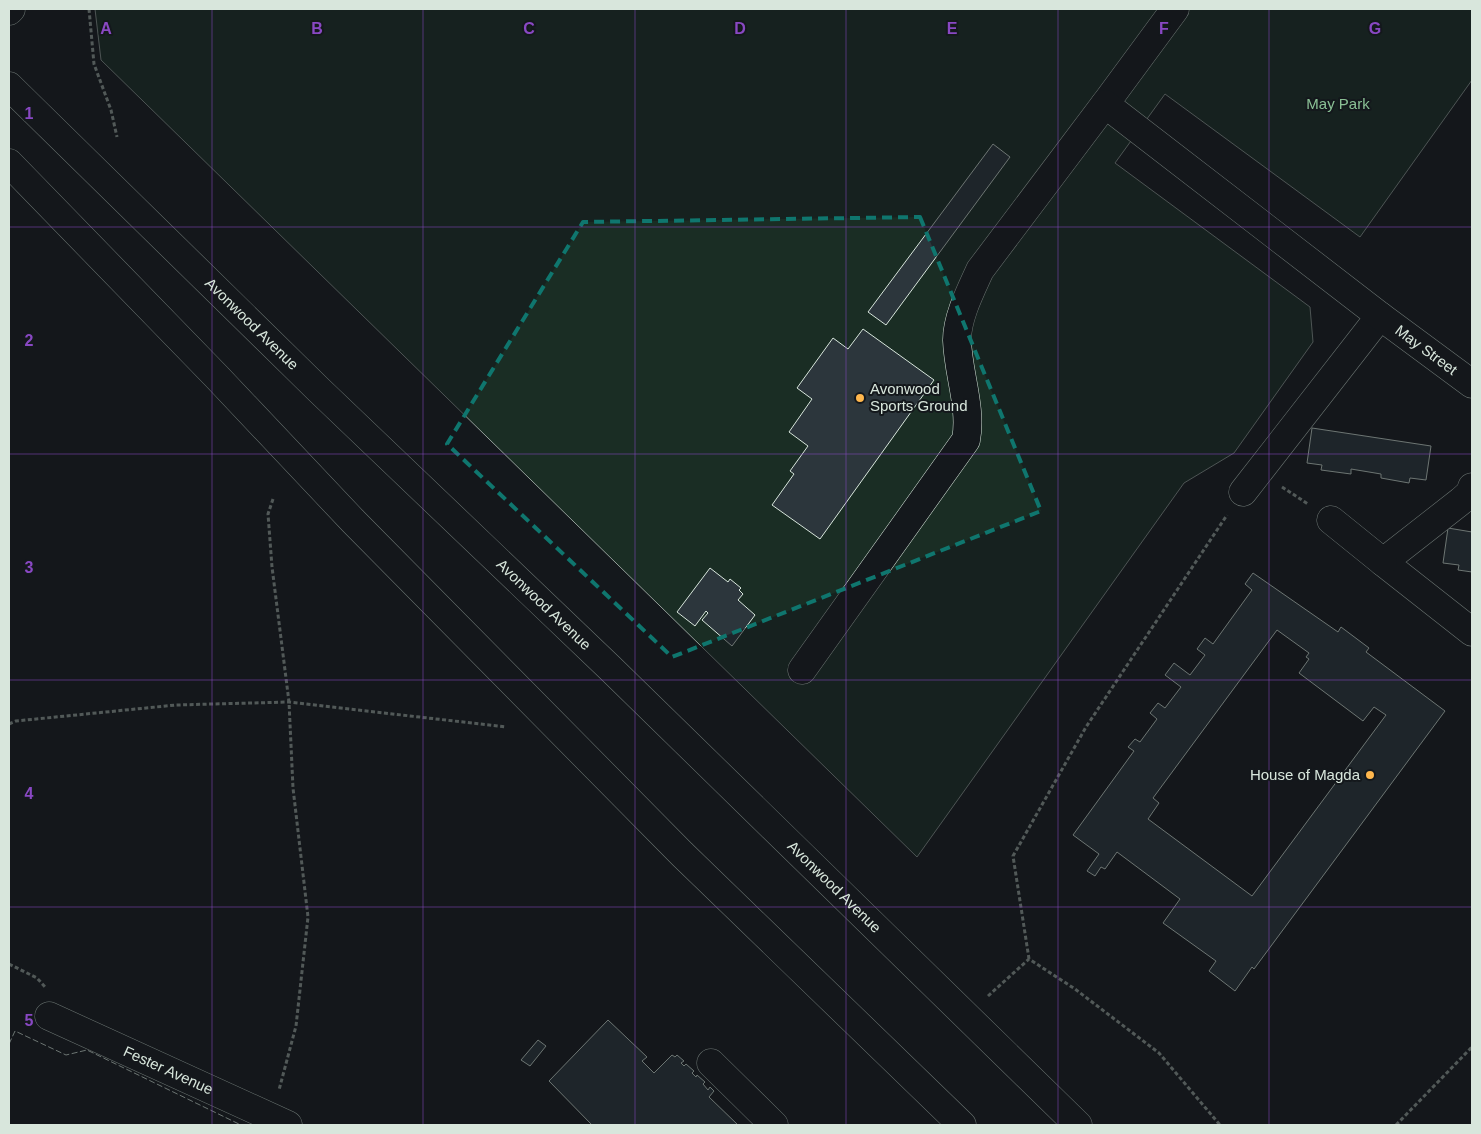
<svg xmlns="http://www.w3.org/2000/svg" width="1481" height="1134" viewBox="0 0 1481 1134" font-family="Arial,sans-serif">
	<style>
		.green { fill: #1a2d24; stroke: #939e99 }
		.building { fill: #2c363c; stroke: #d8e6dc; fill-rule: evenodd }
		.lines { fill: none; stroke-linecap: round; stroke-linejoin: round }
		.minor-casing { stroke: #d8e6dc; stroke-width: 29 }
		.major-casing { stroke: #d8e6dc; stroke-width: 29 }
		.path { stroke: #9da8a2; stroke-width: 3; stroke-dasharray: 4 2.5; stroke-linecap: butt }
		.minor { stroke: #14181c; stroke-width: 28 }
		.major { stroke: #14181c; stroke-width: 28 }
		.fence { stroke: #d8e6dc; stroke-width: 1; stroke-dasharray: 6 2.5; stroke-linecap: butt }
		.marked { fill: none; stroke: #0f766e; stroke-width: 4; stroke-dasharray: 10 6; stroke-linejoin: round }
		.grid { fill: none; stroke: #8948c3; stroke-width: 1; stroke-opacity: 0.55 }
		.poi-dot { fill: #ffb74d; stroke: #14181c; stroke-width: 2 }
		.labels { text-anchor: middle; stroke-width: 4; stroke-linejoin: round; paint-order: stroke }
		.park-label { font-size: 15px; fill: #8ac095; stroke: #14181c }
		.street-label { font-size: 15px; fill: #d8e6dc; stroke: #14181c }
		.poi-label { font-size: 15px; fill: #d8e6dc; stroke: #14181c; text-anchor: start }
		.grid-label { font-size: 16px; text-anchor: middle; font-weight: bold; fill: #8948c3; stroke: #14181c; stroke-width: 4; stroke-linejoin: round; paint-order: stroke }
	</style>
	<rect width="100%" height="100%" fill="#14181c"/>
	<path class="green" d="M95,9H1472V80L1360,237L1165,94L1115,163L1310,307L1313,342L1234,453L1184,483L917,857L101,60Z"/>
	<path class="building" d="M993,144L1010,157L886,325L868,312Z
		M863,329L934,380L820,539L772,505L794,474L790,471L808,446L789,432L812,399L797,388L833,338L848,349Z
		M1312,428L1431,446L1426,480L1410,478L1409,483L1381,478V474L1351,469V474L1321,470L1322,465L1307,463Z
		M1448,528L1472,532V572L1458,570L1459,565L1443,563Z
		M710,568L728,582L730,579L741,588L739,590L743,594L738,600L755,615L732,646L702,620L708,613L706,611L695,626L677,612Z
		M1253,573L1338,632L1341,627L1369,648L1366,652L1445,711L1254,969L1252,967L1235,991L1209,971L1216,961L1163,923L1180,899L1117,852L1105,869L1101,867L1095,876L1087,871L1099,854L1073,835L1134,751L1128,747L1135,739L1140,742L1157,719L1150,713L1158,703L1165,708L1181,687L1165,675L1174,663L1190,675L1205,655L1197,649L1205,638L1213,644L1252,590L1245,584ZM1277,630L1309,653L1306,657L1309,659L1299,673L1363,721L1374,707L1386,715L1252,896L1148,819L1159,803L1153,798Z
		M608,1020L647,1057L642,1061L654,1073L672,1055L675,1057L677,1055L684,1061L681,1063L684,1066L686,1064L694,1071L692,1073L696,1077L697,1075L705,1082L703,1084L708,1090L710,1087L714,1091L709,1097L738,1125H592L549,1081Z
		M538,1040L546,1046L530,1066L521,1060Z"/>
	<g class="lines">
		<defs>
			<g id="minor">
				<path d="M1105,104L1175,9"/>
				<path d="M1472,487L1470,493L1461,501L1383,562L1472,632"/>
				<path d="M1243,492L1380,316"/>
				<path d="M1331,520L1383,562"/>
				<path id="s1" d="M802,670L966,440C972,407 958,374 957,340C957,317 971,290 980,270L1105,104L1380,316L1472,384"/>
				<path id="s2" d="M49,1016L288,1125"/>
				<path d="M711,1063L774,1125"/>
			</g>
			<g id="major">
				<path d="M9,11L11,9"/>
				<path id="s3" d="M9,86L319,390L610,668L1078,1125"/>
				<path d="M9,163L217,377L353,521L682,854L962,1125"/>
			</g>
		</defs>
		<use href="#minor" class="minor-casing"/>
		<use href="#major" class="major-casing"/>
		<path class="path" d="M89,9L94,64L111,110L117,137
			M1282,487L1308,504
			M273,499L268,514L272,567L289,702L293,788L308,917L296,1026L279,1090
			M9,724L16,721L176,705L289,702L506,727
			M1029,959L1013,856L1086,727L1227,515
			M9,964L37,978L46,988
			M988,996L1029,959L1075,989L1159,1053L1220,1125
			M1396,1125L1472,1047"/>
		<use href="#minor" class="minor"/>
		<use href="#major" class="major"/>
		<path class="fence" d="M9,1044L15,1031L66,1055L87,1050L241,1125"/>
	</g>
	<path d="M0 0H1481V1134H0ZM920,217L1041,511L672,657L447,444L583,222Z" fill="#14181c" fill-opacity=".55" fill-rule="evenodd"/>
	<path class="marked" d="M920,217L1041,511L672,657L447,444L583,222Z"/>
	<path class="grid" d="M212,9V1125M423,9V1125M635,9V1125M846,9V1125M1058,9V1125M1269,9V1125M9,227H1472M9,454H1472M9,680H1472M9,907H1472"/>
	<g class="poi-dot">
		<circle cx="860" cy="398" r="5"/>
		<circle cx="1370" cy="775" r="5"/>
	</g>
	<g class="labels">
		<g class="park-label">
			<text x="1338" y="109">May Park</text>
		</g>
		<g class="street-label">
			<text dy="5" stroke="none"><textPath href="#s3" startOffset="340">Avonwood Avenue</textPath></text>
			<text dy="5" stroke="none"><textPath href="#s1" startOffset="1070">May Street</textPath></text>
			<text dy="5" stroke="none"><textPath href="#s3" startOffset="745">Avonwood Avenue</textPath></text>
			<text dy="5" stroke="none"><textPath href="#s3" startOffset="1150">Avonwood Avenue</textPath></text>
			<text dy="5" stroke="none"><textPath href="#s2" startOffset="131">Fester Avenue</textPath></text>
		</g>
		<g class="poi-label">
			<text x="870" y="394">Avonwood<tspan x="870" dy="17">Sports Ground</tspan></text>
			<text x="1360" y="780" text-anchor="end">House of Magda</text>
		</g>
	</g>
	<g class="grid-label">
		<text x="106" y="34">A</text>
		<text x="317" y="34">B</text>
		<text x="529" y="34">C</text>
		<text x="740" y="34">D</text>
		<text x="952" y="34">E</text>
		<text x="1164" y="34">F</text>
		<text x="1375" y="34">G</text>
		<text x="29" y="119">1</text>
		<text x="29" y="346">2</text>
		<text x="29" y="573">3</text>
		<text x="29" y="799">4</text>
		<text x="29" y="1026">5</text>
	</g>
	<rect width="1481" height="1134" fill="none" stroke="#d8e6dc" stroke-width="20"/>
</svg>
